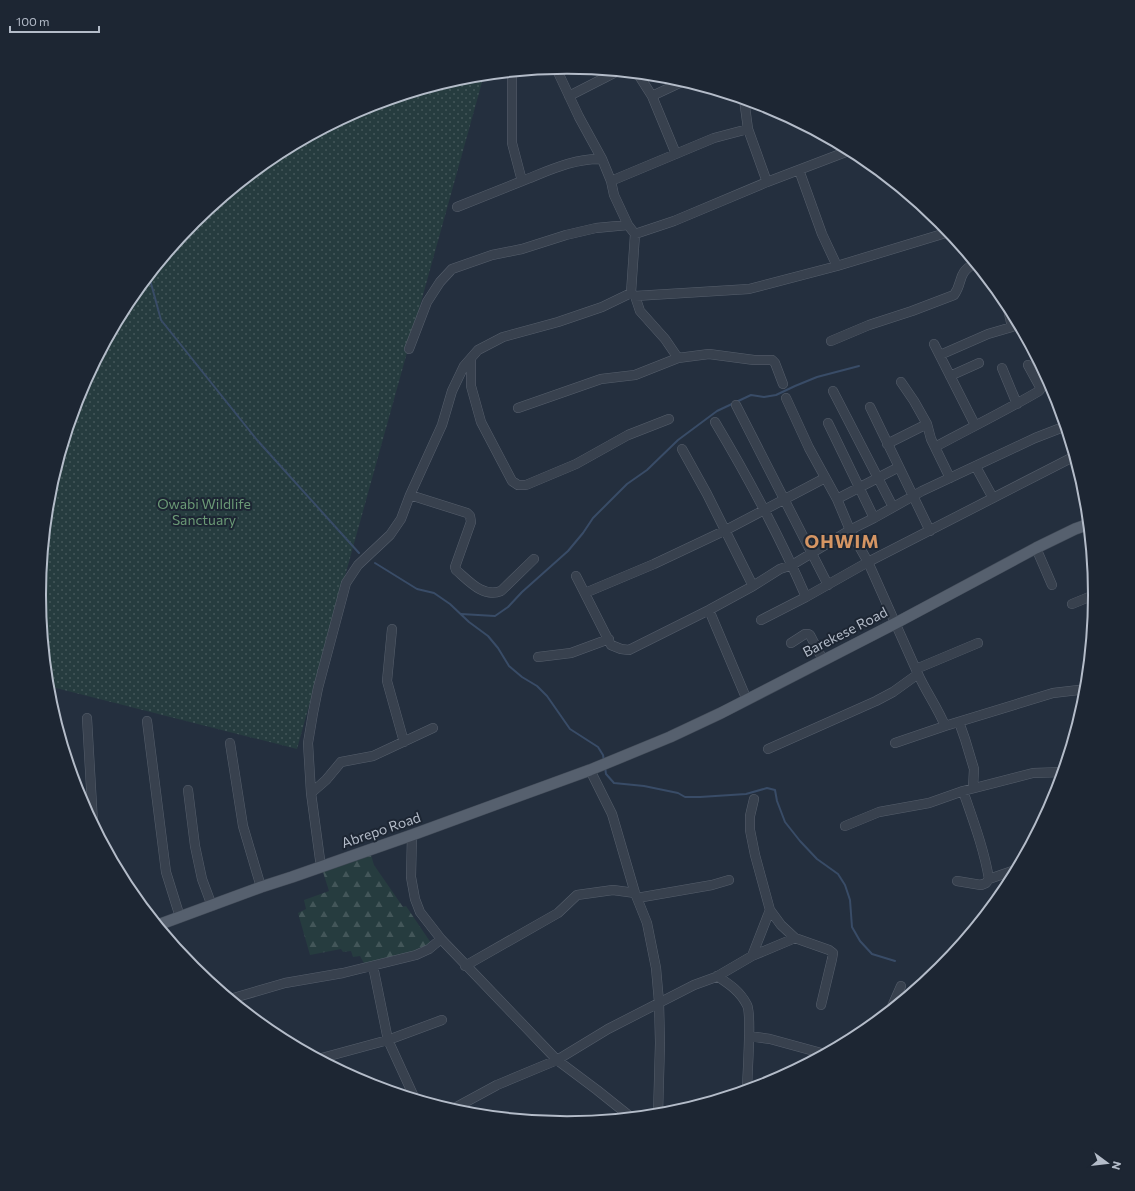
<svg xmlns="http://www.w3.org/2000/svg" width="1135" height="1191" viewBox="0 0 1135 1191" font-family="Commissioner,sans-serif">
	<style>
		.forest { fill: url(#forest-firs) }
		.park { fill: url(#park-dots) }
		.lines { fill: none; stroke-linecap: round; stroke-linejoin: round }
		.stream { stroke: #394c67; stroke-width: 2 }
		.minor-casing { stroke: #565f6c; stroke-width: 10 }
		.major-casing { stroke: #414a57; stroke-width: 12 }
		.minor { stroke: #38414e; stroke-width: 9 }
		.major { stroke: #56606e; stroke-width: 11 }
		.labels { text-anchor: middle; stroke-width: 4; stroke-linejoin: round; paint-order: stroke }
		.park-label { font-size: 14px; fill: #6b9a76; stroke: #1d2633 }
		.street-label { font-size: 14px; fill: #b4bcc9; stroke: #1d2633 }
		.district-label { font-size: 18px; font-weight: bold; letter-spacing: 1px; fill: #d59563; stroke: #1d2633 }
		.rim { fill: none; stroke: #b4bcc9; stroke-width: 2 }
	</style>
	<defs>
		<pattern id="forest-firs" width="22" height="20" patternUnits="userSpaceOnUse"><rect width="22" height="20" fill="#263c3f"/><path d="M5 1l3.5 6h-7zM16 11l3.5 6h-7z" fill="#435659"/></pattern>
		<pattern id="park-dots" width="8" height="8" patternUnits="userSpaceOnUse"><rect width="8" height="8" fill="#263c3f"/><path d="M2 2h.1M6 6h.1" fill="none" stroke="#435659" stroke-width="1.8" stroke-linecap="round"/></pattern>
	</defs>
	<rect width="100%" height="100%" fill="#242f3e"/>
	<path class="forest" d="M371,855L374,865L403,907L406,906L431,943L413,952L365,965L360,956L353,957L351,951L343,952L341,949L310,955L298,913L306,909L304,900L329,891L323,872Z"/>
	<path class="park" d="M484,75L297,749L48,686L39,595L49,492L79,393L128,302L194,222L274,156L365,107L465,77Z"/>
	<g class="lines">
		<path class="stream" d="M149,276L161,320L257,440L359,553
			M375,563L417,589L434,593L450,604L469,622L488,636L498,648L509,666L522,677L537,686L547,696L570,729L598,747L603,755L604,761
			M461,614L495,616L508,607L522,592L568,551L583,533L593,518L627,484L647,470L678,440L717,411L751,395L764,397L776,395L795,386L817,377L859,366
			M605,767L606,774L614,783L644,786L678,793L685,797H700L746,794L767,788L775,790L777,801L785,822L800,841L817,859L838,874L845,885L850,900L852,927L860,941L872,954L895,961"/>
		<defs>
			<path id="minor" d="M556,68L579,117L602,159
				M638,74L652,96L676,154
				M512,76V143L522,181C548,171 574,158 602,159L611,181L614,195L628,225L635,234L674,221L767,182L851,150
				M569,96L616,72
				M652,96L684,81
				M744,99L748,129L767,182
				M799,170L822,234L837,266
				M611,181L714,138L748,129
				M457,207L522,181
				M635,296L749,289L837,266L949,232
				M831,341L869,325L912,311L954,295C964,281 956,274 975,263
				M934,344L975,425
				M409,349L427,302L440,282L452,269L492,255L522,249L566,235L596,228L628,225
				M940,355L988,334L1012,327L1008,309L1002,295
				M471,358V386L481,422L512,481L518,485H526L576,464L628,435L669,419
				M678,358L709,354L754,360H772L775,363L783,384
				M1028,365L1040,387L1051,384
				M1002,368L1017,404
				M950,376L979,363
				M901,382L914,401L927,424L931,439L950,478
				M833,391L893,507
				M736,405L828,585
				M870,407L930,531
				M518,408L601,379L635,375L678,358L665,339L640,311L635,296L631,293L635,234
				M715,422C749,479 780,537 806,597
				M828,423L874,518
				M887,444L927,424
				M935,447C970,428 1005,411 1039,391L1041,388
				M682,449L707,494L753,586
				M976,467L993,498
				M410,495L467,513L470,516L471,522L455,567L456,570C469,581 483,598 501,591L534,559
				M837,499L899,467
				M1036,548L1052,585
				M576,576L611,645L621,649L629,650L709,610L753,586L780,569L792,565L850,530L874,518L922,491L1035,438L1066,426
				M585,593L654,564L726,530L825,478
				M1072,604L1089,597L1096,596
				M709,610L747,700
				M761,620L806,597L868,562L1075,456
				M392,629L387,681L404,742
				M791,643L805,634H808L810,635L823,660
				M538,657L571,653L609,639
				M916,669L978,643
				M918,674C926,692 938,708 945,726
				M87,718L93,823
				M147,721L166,872L180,917
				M959,722L965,739L974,769L973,788
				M230,743L243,826L261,887
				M895,743L945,726L1053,693L1087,689
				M768,749L876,701L893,692L918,674L868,562L850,530L837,499L809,448L786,398
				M590,770L612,814L635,893L647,923L656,968L659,1002L660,1043L658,1115
				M188,790L195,846L202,879L212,906
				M963,791C973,820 984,849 989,879
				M311,793L326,780L341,762L373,756L433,728
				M845,826L879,812L929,803L963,791L1033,773L1064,772
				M412,835L411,877L415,899L420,912L441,939L557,1060L597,1090L632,1118
				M321,867L311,793L308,743L313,713L318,688L346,583L358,565L390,535L401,519L410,495L442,425L452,391L464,366L478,350L503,337L558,322L602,307L631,293
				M957,881L981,885L986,883L989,879L1018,869
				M637,898L712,885L729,880
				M770,910L781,925L795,938
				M752,956L795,938L829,950L833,953L832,959L821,1005
				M373,966L388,1040L415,1099
				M465,966L558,913L577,895L613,890L635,893
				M717,976C729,984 740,991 747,1005C752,1014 747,1077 747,1091
				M230,999L285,983L343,973L416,955L429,949L441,939
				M890,1011L901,986
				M749,1036L770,1039L825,1054
				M318,1059L388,1040L442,1020
				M451,1110L497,1085L557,1060L608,1029L694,985L716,977L752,956L770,910L755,855L750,830V816L754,799"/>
			<path id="major" d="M158,925L261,887L292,877L412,835L590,770L670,737L721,713L896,623L1036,548L1075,529L1089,524"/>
		</defs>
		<use href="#minor" class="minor-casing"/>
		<use href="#major" class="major-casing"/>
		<use href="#minor" class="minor"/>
		<use href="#major" class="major"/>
	</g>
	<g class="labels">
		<g class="park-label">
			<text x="204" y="509">Owabi Wildlife<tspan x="204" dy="16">Sanctuary</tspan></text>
		</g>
		<g class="street-label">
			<text transform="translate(845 632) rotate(-27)" y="5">Barekese Road</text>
			<text transform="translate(381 830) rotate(-19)" y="5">Abrepo Road</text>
		</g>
		<g class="district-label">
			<text x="842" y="548">OHWIM</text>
		</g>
	</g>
	<path d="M0 0H1135V1191H0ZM46 595a521 521 0 1 1 1042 0a521 521 0 1 1-1042 0Z" fill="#1d2633" fill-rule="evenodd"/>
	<path class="rim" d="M46 595a521 521 0 1 1 1042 0a521 521 0 1 1-1042 0Z"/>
	<g transform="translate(1107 1163) rotate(105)" stroke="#1d2633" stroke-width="3" paint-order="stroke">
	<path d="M0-3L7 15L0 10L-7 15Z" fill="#b4bcc9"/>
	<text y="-6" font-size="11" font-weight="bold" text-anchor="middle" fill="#b4bcc9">N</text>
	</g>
	<path d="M10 26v6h89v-6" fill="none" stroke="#b4bcc9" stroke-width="2"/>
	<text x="16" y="26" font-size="12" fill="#b4bcc9" stroke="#1d2633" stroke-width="3" paint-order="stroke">100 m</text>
</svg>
